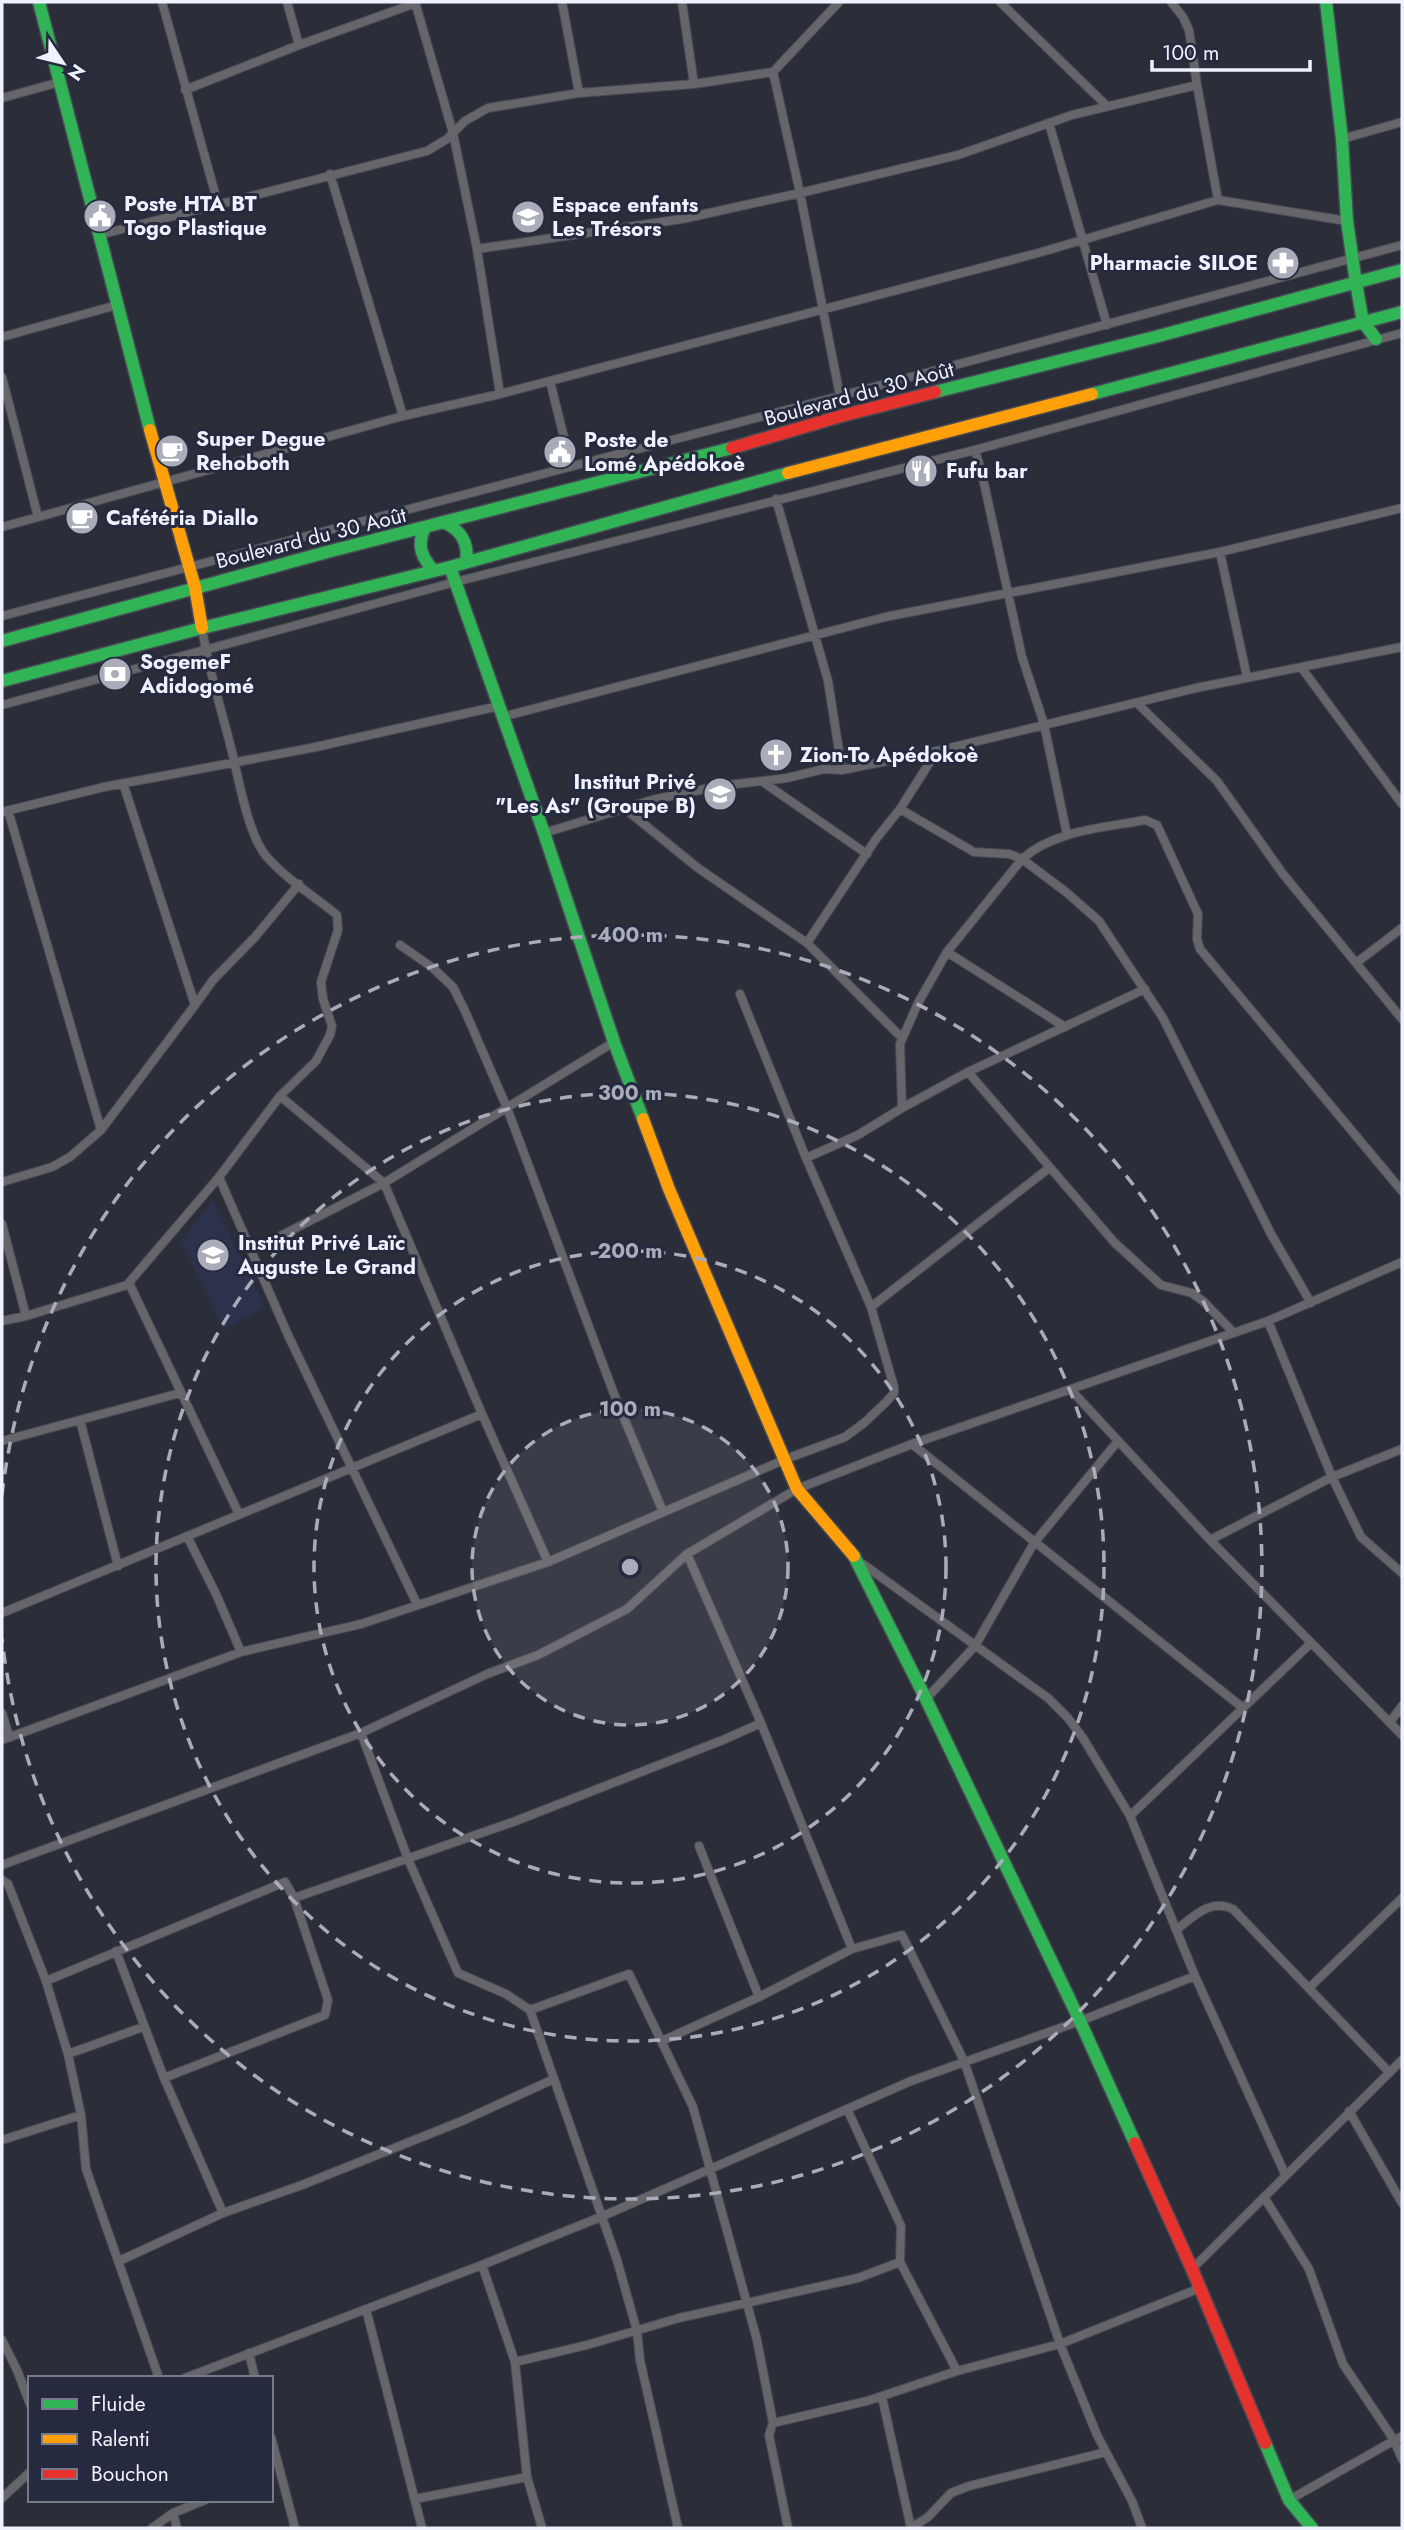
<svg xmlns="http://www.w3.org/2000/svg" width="1404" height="2530" viewBox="0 0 1404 2530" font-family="Jost,sans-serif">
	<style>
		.built { fill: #2c324b }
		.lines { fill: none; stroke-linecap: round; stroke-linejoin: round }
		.street-casing { stroke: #474a54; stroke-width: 10 }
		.fast-casing { stroke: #474a54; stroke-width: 15 }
		.slow-casing { stroke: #474a54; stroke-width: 15 }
		.jam-casing { stroke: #474a54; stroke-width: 15 }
		.street { stroke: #66666a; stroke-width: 8 }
		.fast { stroke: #30b455; stroke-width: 12 }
		.slow { stroke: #ff9f0a; stroke-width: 12 }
		.jam { stroke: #e5322d; stroke-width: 12 }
		.ring { fill: none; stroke: #aaadb9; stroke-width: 3.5; stroke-dasharray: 12 9 }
		.labels { text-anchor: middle; stroke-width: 6; stroke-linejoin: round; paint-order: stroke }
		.poi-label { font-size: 21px; font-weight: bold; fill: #eff2fe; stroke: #252a3f; text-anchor: start }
		.street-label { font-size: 21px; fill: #eff2fe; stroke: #252a3f }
		.centre { fill: #aaadb9; stroke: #252a3f; stroke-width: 3.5 }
		.ring-label { font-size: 21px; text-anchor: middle; font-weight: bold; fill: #aaadb9; stroke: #252a3f; stroke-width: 6; stroke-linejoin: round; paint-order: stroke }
	</style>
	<rect width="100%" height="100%" fill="#2b2e39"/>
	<path class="built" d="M213,1201L265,1307L224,1330L181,1241Z"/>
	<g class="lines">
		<defs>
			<path id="street" d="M162,2L218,204
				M287,2L299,45
				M415,2L453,133L477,249L500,394
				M562,2L579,93
				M682,2L694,84
				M839,2L773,72L800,193L840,396
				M1000,2L1107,106
				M1171,2L1183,17L1189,30L1197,85L1218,200
				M185,90L299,45L416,3
				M2,98L60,82
				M1049,123L1107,325
				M1342,139L1402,122
				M330,174L403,416
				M99,235L427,151L447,139L465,121L488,108L579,93L694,84L773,72
				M477,249L682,219L800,193L958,155L1072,115L1197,85
				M2,337L117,305
				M2,377L38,517
				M550,381L571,466
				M975,450L982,474L1022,657L1044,724L1067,835
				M776,499L828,681L842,770
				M2,527L403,416L500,394L1038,253L1218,200L1347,221
				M1220,552L1247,677
				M2,616L840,396L1402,245
				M1301,667L1402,804
				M1138,704L1217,781L1283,874L1402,1019
				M2,705L455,582L975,450L1402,333
				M502,717L885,617L1220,552L1402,508
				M763,782L867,854
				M624,808L698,868L807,943L902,1038
				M900,809L974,852L1009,854L1022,859L1066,892L1099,921L1163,1018L1271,1234L1311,1303
				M8,810L101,1130
				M2,812L104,787L311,748L499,706
				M544,833L652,800L719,786L787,778L824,769L842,770L937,751L1196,688L1402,647
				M807,943L876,839L900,809L937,751
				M400,945L433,968L453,987L465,1011L507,1108L614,1394L663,1512
				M947,952L1065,1027
				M1356,963L1402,928
				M195,1005L213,980L255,937L299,884
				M968,1072L1114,1242L1161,1285L1192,1293L1204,1302L1234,1333
				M280,1096L384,1183L482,1414L548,1562
				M902,1108L900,1044L918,1003L947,952L1022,859C1055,830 1103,828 1145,820L1157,825L1198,914L1197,939L1200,949L1402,1191
				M806,1158L858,1135L902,1108L968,1072L1145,989
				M219,1177L288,1335L417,1604
				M2,1182L52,1167L70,1157L101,1130L195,1005L123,783
				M2,1224L26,1316
				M251,1251L384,1183L614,1042
				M129,1283L239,1514
				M871,1307L1049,1168
				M2,1321L26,1316L127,1285L219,1177L280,1096L316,1061L330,1035L332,1026L323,999L321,982L338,930L337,915C314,896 286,879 266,856C247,833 238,774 230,744C220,705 208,667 202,628
				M1268,1321L1332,1477L1361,1537L1402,1573
				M1071,1390L1210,1540L1402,1735
				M80,1420L118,1566
				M2,1441L180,1393
				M912,1444L1243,1708
				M187,1536L216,1594L241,1652
				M1210,1540L1332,1477L1402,1449
				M687,1554L761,1723L852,1949
				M863,1564L1048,1698L1068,1718L1083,1738L1130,1816L1195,1976L1285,2174
				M2,1613L482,1414
				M926,1699L975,1646L1034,1543L1118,1441
				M2,1713L9,1736
				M1390,1722L1402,1706
				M361,1733L408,1859L458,1973L506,1994L530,2010L617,2260L637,2331L640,2360L678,2528
				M2,1740L241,1652L361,1624L548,1562L786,1459L845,1437L864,1423L886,1402L894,1393V1387L871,1307L806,1158L740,994
				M1130,1816L1310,1644
				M699,1846L759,1997
				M2,1865L361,1733L487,1674L538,1655L627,1609L687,1554L797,1489L912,1444L1268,1321L1402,1262
				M2,1880L8,1884L46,1981L68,2054L81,2115L86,2169L159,2378
				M294,1898L513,1822L723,1740L761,1723
				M1176,1930C1193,1917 1210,1898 1233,1909L1389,2072
				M116,1951L164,2078L223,2213
				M46,1981L285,1882L294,1898L328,2000L325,2015L164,2078
				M1310,1987L1402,1898
				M530,2010L629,1974L693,2107L757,2340L773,2423L769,2435L788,2528
				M662,2041L759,1997L852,1949L902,1935L964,2061L1060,2344L1097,2435L1132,2501L1142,2528
				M68,2054L143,2027
				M848,2111L901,2226L900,2262L957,2371
				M1349,2111L1402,2203
				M2,2140L81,2115
				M1264,2197L1309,2269L1343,2364L1394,2440L1402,2459
				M119,2261L223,2213L302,2185L462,2121L554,2079
				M482,2265L515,2362L527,2477L542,2528
				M1192,2269L1402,2060
				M366,2309L422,2528
				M2,2340L17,2370L30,2404
				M249,2353L255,2378
				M515,2362L587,2345L679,2318L858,2278L900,2262
				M185,2378L482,2265L603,2216L911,2081L1080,2021L1195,1976
				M882,2397L911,2528
				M773,2423L867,2401L957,2371L1060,2344L1200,2288
				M271,2437L295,2528
				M2,2498L30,2472
				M415,2499L527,2477
				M1289,2500L1402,2436
				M173,2513L177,2528
				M152,2528L173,2513L205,2500
				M911,2528L928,2517L951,2493L969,2486L1106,2452"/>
			<path id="fast" d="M39,2L150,430
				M1326,2L1342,139L1347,221L1356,283L1363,322L1376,339
				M935,392L1155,337L1402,270
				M1092,394L1402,312
				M445,523C461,530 469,544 466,562
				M425,528C416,545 422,558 434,571
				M450,567L544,833L614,1042L643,1119
				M2,641L327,552L732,448
				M2,681L202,628L450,567L788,473
				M854,1556L926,1699L1080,2021L1135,2143
				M1265,2443L1289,2500L1312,2528"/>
			<path id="slow" d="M150,430L195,587L202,628
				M788,473L1092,394
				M643,1119L669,1189L797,1489L854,1556"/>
			<path id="jam" d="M732,448L841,416L935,392
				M1135,2143L1192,2269L1265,2443"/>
		</defs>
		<use href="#street" class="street-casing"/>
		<use href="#fast" class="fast-casing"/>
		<use href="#slow" class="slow-casing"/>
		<use href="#jam" class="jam-casing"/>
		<use href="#street" class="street"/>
		<use href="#fast" class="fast"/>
		<use href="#slow" class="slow"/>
		<use href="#jam" class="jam"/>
	</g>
	<circle cx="630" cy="1567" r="158" fill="#aaadb9" fill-opacity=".12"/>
	<g class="ring">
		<circle cx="630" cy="1567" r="158"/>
		<circle cx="630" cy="1567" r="316"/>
		<circle cx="630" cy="1567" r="474"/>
		<path d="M2 1495A632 632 0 1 1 2 1639"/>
	</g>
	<defs>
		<symbol id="civic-disc" viewBox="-11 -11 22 22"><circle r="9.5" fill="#aaadb9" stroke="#252a3f"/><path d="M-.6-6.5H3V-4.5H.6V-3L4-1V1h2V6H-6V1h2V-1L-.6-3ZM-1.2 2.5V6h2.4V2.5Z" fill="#fff"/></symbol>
		<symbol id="school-disc" viewBox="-11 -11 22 22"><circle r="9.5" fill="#aaadb9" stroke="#252a3f"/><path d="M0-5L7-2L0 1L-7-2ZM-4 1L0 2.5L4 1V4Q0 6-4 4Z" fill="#fff"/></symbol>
		<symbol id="pharmacy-disc" viewBox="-11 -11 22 22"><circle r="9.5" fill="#aaadb9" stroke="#252a3f"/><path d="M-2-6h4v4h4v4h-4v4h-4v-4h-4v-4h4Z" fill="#fff"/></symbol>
		<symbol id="cafe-disc" viewBox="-11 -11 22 22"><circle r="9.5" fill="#aaadb9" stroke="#252a3f"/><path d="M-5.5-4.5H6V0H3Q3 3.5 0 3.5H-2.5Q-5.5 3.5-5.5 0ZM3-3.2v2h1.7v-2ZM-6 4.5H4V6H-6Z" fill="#fff"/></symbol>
		<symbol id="restaurant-disc" viewBox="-11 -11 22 22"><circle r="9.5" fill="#aaadb9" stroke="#252a3f"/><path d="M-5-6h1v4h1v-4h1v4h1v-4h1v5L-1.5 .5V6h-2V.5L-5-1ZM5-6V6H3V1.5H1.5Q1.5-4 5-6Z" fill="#fff"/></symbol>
		<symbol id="bank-disc" viewBox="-11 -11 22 22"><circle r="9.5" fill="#aaadb9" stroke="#252a3f"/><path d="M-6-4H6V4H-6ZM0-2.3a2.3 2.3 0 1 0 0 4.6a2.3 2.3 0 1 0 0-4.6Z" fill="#fff"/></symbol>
		<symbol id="church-disc" viewBox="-11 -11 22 22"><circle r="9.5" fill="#aaadb9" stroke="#252a3f"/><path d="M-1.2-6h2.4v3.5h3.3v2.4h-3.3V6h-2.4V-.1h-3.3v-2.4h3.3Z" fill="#fff"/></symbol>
	</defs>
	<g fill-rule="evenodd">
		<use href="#civic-disc" x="81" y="197" width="38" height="38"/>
		<use href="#school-disc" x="509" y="198" width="38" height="38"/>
		<use href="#pharmacy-disc" x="1264" y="244" width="38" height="38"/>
		<use href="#cafe-disc" x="153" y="432" width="38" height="38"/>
		<use href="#civic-disc" x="541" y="433" width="38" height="38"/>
		<use href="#restaurant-disc" x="902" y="452" width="38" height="38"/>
		<use href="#cafe-disc" x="63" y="499" width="38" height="38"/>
		<use href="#bank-disc" x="96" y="655" width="38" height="38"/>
		<use href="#church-disc" x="757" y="736" width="38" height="38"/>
		<use href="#school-disc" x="701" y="775" width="38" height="38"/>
		<use href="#school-disc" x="194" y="1236" width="38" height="38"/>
	</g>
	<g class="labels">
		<g class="poi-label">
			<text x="124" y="211">Poste HTA BT<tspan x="124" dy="24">Togo Plastique</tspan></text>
			<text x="552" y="212">Espace enfants<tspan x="552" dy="24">Les Trésors</tspan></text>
			<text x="1258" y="270" text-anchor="end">Pharmacie SILOE</text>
			<text x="196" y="446">Super Degue<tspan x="196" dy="24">Rehoboth</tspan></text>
			<text x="584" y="447">Poste de<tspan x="584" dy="24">Lomé Apédokoè</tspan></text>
			<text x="946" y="478">Fufu bar</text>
			<text x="106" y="525">Cafétéria Diallo</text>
			<text x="140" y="669">SogemeF<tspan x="140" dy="24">Adidogomé</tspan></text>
			<text x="800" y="762">Zion-To Apédokoè</text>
			<text x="696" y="789" text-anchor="end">Institut Privé<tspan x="696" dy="24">"Les As" (Groupe B)</tspan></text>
			<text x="238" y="1250">Institut Privé Laïc<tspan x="238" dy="24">Auguste Le Grand</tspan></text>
		</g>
		<g class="street-label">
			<text transform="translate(859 394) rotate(-15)" y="7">Boulevard du 30 Août</text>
			<text transform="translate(311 538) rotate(-14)" y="7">Boulevard du 30 Août</text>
		</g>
	</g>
	<circle cx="630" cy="1567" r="10" class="centre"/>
	<g class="ring-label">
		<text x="630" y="942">400 m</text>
		<text x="630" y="1100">300 m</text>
		<text x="630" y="1258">200 m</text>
		<text x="630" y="1416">100 m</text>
	</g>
	<rect width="1404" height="2530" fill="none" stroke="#eff2fe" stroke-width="7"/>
	<rect x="28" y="2376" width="245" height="126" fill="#252a3f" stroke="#767a8b" stroke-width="2"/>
	<rect x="42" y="2399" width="35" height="10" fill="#30b455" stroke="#767a8b" stroke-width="2"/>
	<text x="91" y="2411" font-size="21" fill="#eff2fe">Fluide</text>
	<rect x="42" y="2434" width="35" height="10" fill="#ff9f0a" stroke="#767a8b" stroke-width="2"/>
	<text x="91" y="2446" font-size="21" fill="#eff2fe">Ralenti</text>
	<rect x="42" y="2469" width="35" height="10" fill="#e5322d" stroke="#767a8b" stroke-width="2"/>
	<text x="91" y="2481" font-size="21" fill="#eff2fe">Bouchon</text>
	<g transform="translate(63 63) rotate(125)" stroke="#252a3f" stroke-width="5" paint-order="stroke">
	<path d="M0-5L12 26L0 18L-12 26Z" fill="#eff2fe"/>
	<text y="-10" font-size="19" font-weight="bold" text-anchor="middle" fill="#eff2fe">N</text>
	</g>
	<path d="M1152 60v10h158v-10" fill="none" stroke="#eff2fe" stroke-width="3.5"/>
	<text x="1162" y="60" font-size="21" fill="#eff2fe" stroke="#252a3f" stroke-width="5" paint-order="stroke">100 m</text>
</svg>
